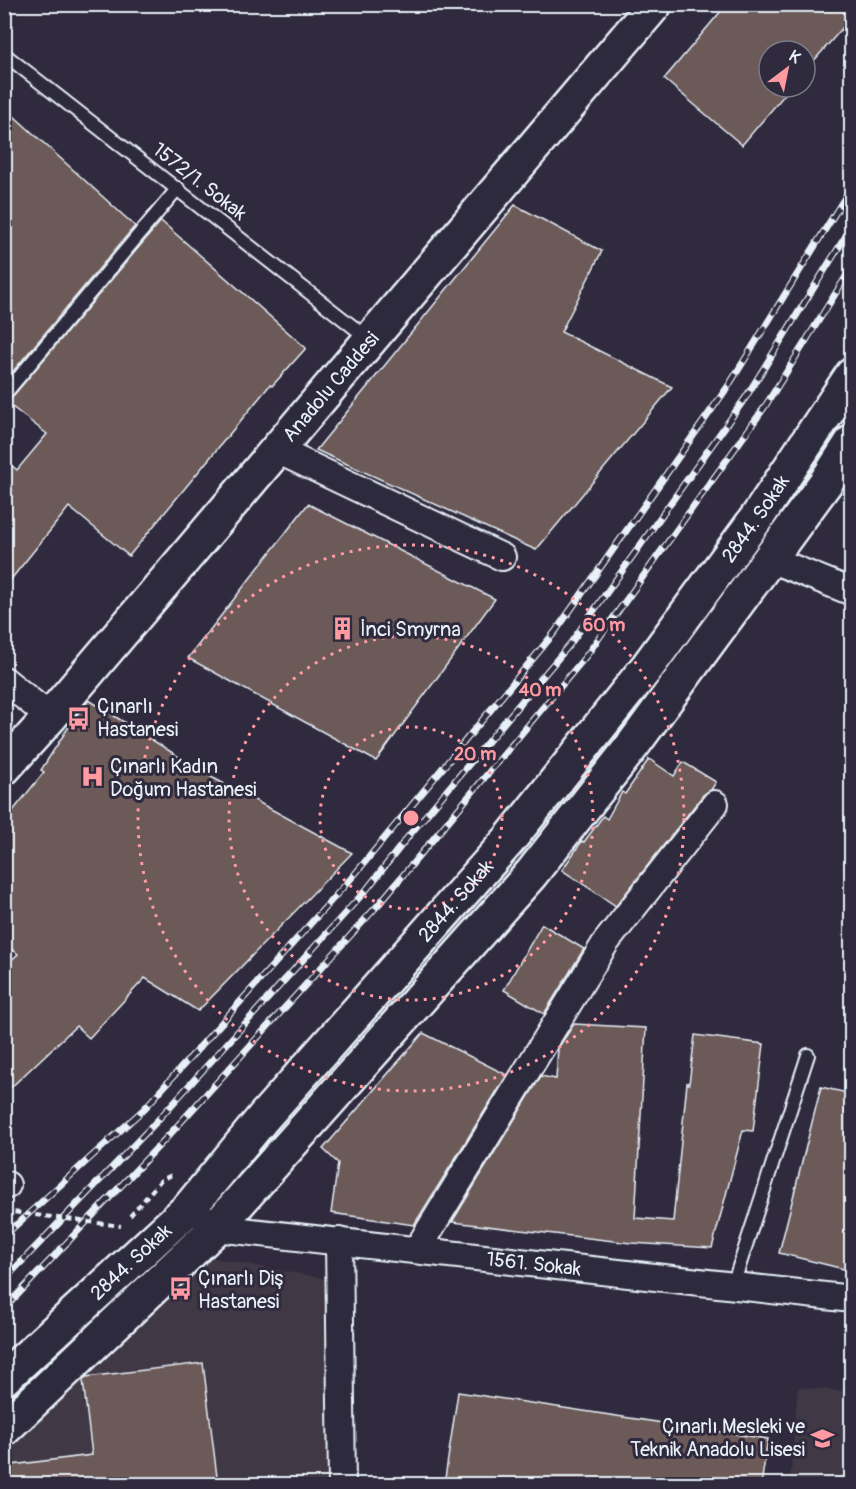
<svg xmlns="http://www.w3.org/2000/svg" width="856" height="1489" viewBox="0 0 856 1489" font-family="Pangolin,sans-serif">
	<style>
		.built { fill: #413845 }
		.building { fill: #6c5a59; stroke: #e8f1f8; stroke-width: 1.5 }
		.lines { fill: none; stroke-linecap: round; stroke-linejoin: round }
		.lane-casing { stroke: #e8f1f8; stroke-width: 16 }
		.street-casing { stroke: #e8f1f8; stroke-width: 30 }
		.secondary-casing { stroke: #e8f1f8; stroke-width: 38 }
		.path { stroke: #e8f1f8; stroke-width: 4; stroke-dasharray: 6 4.5; stroke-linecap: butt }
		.lane { stroke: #2f2a3d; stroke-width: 12 }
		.street { stroke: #2f2a3d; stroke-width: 26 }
		.secondary { stroke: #2f2a3d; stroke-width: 33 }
		.rail-casing { stroke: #e8f1f8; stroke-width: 7 }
		.rail { stroke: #2f2a3d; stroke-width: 4.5; stroke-dasharray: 14; stroke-linecap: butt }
		.path-bridge { stroke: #e8f1f8; stroke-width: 4; stroke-dasharray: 6 4.5; stroke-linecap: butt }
		.ring { fill: none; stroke: #ff9aa2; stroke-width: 3; stroke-dasharray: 3 6 }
		.labels { text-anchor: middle; stroke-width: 6; stroke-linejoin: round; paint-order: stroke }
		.street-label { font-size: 20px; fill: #e8f1f8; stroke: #2f2a3d }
		.poi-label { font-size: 20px; fill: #e8f1f8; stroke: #2f2a3d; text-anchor: start }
		.centre { fill: #ff9aa2; stroke: #2f2a3d; stroke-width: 3 }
		.ring-label { font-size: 18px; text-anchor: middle; font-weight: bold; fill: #ff9aa2; stroke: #2f2a3d; stroke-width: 6; stroke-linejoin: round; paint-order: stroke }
	</style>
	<rect width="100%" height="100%" fill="#2f2a3d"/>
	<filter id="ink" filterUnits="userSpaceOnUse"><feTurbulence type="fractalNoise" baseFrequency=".0167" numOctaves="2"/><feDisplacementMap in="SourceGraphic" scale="12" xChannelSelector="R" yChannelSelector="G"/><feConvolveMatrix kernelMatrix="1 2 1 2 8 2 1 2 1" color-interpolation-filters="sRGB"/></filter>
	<g filter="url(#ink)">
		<path class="built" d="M203,1256L327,1279L328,1484H5V1444Z
			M798,1387L851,1392V1484H790Z"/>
		<path class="building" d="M727,4H852V17L805,71V51H769V87H791L742,145L664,79Z
			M4,107L135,226L4,382Z
			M515,205L602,251L561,332L672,387L536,550L316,450Z
			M161,221L306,348L272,386L270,385L129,556L69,507L4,588V459L17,470L47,434L7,403Z
			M308,504L495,599L376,761L188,658Z
			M89,700L206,774L352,853L198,1011L145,978L89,1038L76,1026L4,1094V967L18,954L4,943V822L44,772L41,770L75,717Z
			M649,759L674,776L683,762L716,782L711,790L703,795L616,906L562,870L582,841L584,842L603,816L607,819L622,792L625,794Z
			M542,924L584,949L544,1014L504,990Z
			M574,1024L646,1028L635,1218L673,1221L687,1083L689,1084L695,1035L764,1044L753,1131L743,1130L712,1248L631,1243L452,1222L541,1076L556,1079L558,1048Z
			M423,1033L507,1075L414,1225L331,1213L338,1163L323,1149Z
			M821,1087L852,1094V1271L779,1253Z
			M203,1363L218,1485H4V1466L92,1455L83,1380L86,1377Z
			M458,1392L768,1439L761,1485H444Z"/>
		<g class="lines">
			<defs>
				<path id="lane" d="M4,54L370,340
					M4,395L178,188
					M733,1285L808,1055"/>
				<g id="street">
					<path d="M277,450L502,557"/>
					<path d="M770,559L852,592"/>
					<path d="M4,680L50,717"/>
					<path d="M4,1184L7,1185"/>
					<path id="s1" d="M205,1219L216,1228L852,1299"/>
					<path d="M339,1241L342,1484"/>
					<path d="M417,1250L606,942L715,804"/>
				</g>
				<g id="secondary">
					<path id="s2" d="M4,768L50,717L655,4"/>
					<path id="s3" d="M4,1378L189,1208L263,1118L509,840L648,666L758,516L852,375"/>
					<path d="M4,1429L216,1228L531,874L633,745L826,482L852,442"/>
				</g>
			</defs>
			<use href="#lane" class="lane-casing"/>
			<use href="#street" class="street-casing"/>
			<use href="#secondary" class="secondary-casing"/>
			<path class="path" d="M130,1216L161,1180L174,1174"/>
			<use href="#lane" class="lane"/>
			<use href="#street" class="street"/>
			<use href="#secondary" class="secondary"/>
			<defs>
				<path id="rail" d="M4,1236L144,1109L355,874L555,632L729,385L852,186
					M4,1280L156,1122L367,889L411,833L570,644L746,397L852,226
					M4,1309L170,1134L379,904L586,656L764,408L852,267"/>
			</defs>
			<use href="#rail" class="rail-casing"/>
			<use href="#rail" class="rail"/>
			<path class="path-bridge" d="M4,1211L121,1226"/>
		</g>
	</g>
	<g class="ring">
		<circle cx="411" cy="818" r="91"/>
		<circle cx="411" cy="818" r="182"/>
		<circle cx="411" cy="818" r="273"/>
	</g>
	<defs>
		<symbol id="building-bare" viewBox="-9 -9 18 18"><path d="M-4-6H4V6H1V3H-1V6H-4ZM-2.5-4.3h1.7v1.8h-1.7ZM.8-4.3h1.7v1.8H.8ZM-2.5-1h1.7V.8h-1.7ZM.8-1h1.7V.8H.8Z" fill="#ff9aa2" stroke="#2f2a3d" stroke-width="2.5" paint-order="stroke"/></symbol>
		<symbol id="bus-bare" viewBox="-9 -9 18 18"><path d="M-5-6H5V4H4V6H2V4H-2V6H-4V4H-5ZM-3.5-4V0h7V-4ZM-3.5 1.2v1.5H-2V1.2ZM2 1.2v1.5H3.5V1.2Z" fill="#ff9aa2" stroke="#2f2a3d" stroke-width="2.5" paint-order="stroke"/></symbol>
		<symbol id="hospital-bare" viewBox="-9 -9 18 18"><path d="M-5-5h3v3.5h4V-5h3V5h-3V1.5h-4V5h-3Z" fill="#ff9aa2" stroke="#2f2a3d" stroke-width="2.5" paint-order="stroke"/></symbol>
		<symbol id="school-bare" viewBox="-9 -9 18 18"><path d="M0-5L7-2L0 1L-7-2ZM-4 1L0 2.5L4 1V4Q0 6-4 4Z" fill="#ff9aa2" stroke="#2f2a3d" stroke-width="2.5" paint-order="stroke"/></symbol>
	</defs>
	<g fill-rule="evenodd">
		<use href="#building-bare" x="326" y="612" width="33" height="33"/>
		<use href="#bus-bare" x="62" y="702" width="33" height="33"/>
		<use href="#hospital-bare" x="76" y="760" width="33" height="33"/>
		<use href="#bus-bare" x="164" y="1272" width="33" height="33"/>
		<use href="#school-bare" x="806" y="1422" width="33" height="33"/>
	</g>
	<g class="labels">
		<g class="street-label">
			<text transform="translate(200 181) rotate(38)" y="7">1572/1. Sokak</text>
			<text dy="7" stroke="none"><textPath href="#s2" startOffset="502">Anadolu Caddesi</textPath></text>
			<text dy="7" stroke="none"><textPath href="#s3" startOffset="1144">2844. Sokak</textPath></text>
			<text dy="7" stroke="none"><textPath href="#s3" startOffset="658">2844. Sokak</textPath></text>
			<text dy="7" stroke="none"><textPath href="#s3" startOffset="172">2844. Sokak</textPath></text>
			<text dy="7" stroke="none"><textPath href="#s1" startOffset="334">1561. Sokak</textPath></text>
		</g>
		<g class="poi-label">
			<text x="360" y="636">İnci Smyrna</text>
			<text x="97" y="713">Çınarlı<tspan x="97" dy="23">Hastanesi</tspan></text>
			<text x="110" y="773">Çınarlı Kadın<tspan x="110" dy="23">Doğum Hastanesi</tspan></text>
			<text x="198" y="1285">Çınarlı Diş<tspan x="198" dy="23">Hastanesi</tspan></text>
			<text x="805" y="1433" text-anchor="end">Çınarlı Mesleki ve<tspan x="805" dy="23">Teknik Anadolu Lisesi</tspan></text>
		</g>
	</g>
	<circle cx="411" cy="818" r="9" class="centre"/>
	<g class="ring-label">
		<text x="604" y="631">60 m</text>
		<text x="540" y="696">40 m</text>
		<text x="475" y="760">20 m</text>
	</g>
	<rect width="856" height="1489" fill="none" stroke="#2f2a3d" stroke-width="24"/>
	<rect x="12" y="12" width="832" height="1465" fill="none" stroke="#e8f1f8" stroke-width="2" filter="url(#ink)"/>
	<g transform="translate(787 69) rotate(32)"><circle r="28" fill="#2f2a3d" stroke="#797a88" stroke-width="1.5"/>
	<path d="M0-4.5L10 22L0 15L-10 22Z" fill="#ff9aa2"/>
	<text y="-9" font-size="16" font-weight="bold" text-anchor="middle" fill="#e8f1f8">K</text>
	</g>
</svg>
